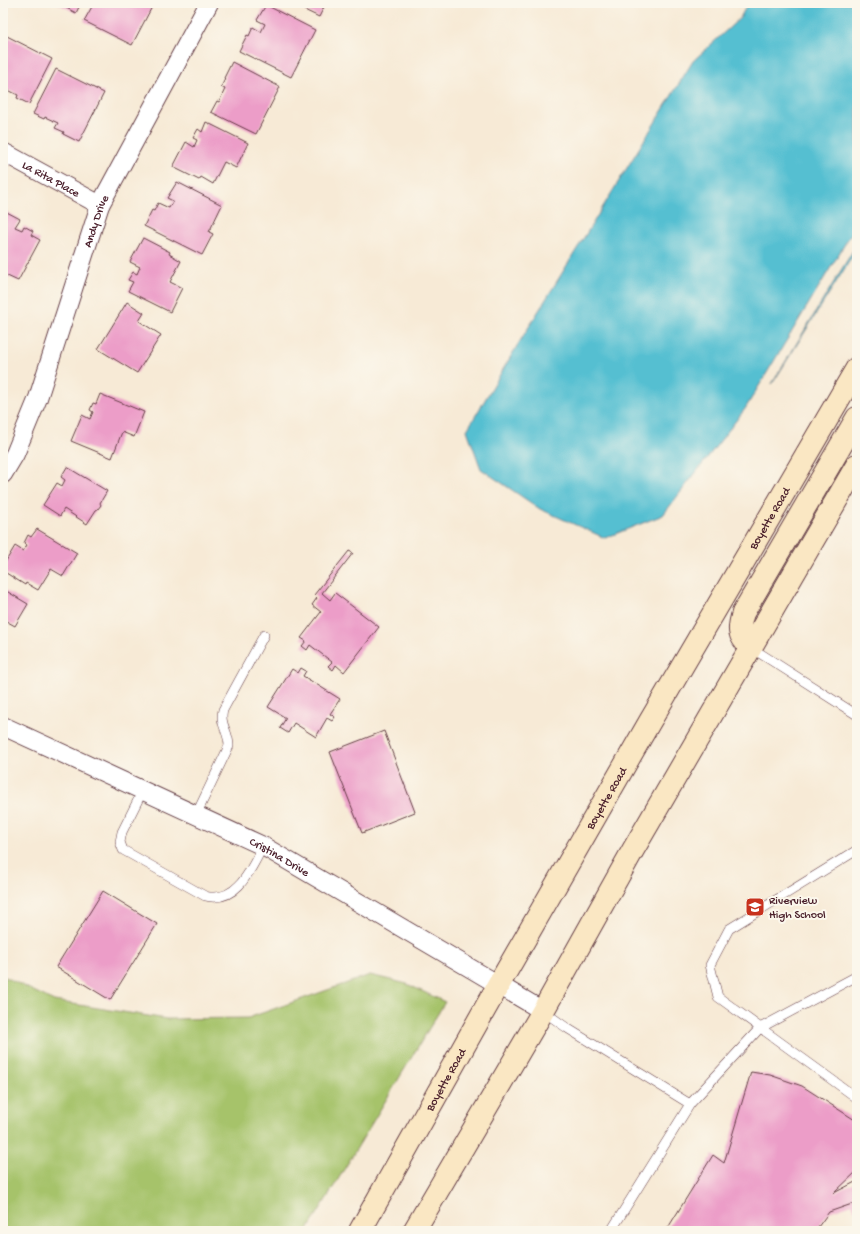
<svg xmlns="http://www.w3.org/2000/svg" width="860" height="1234" viewBox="0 0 860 1234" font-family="'Gochi Hand',sans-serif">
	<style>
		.green { fill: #a6c36a; stroke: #78714a }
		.water { fill: #55bfd1; stroke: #506f7e }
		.building { fill: #ec9dc8 }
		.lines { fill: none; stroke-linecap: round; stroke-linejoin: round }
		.lane-casing { stroke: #643d45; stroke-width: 10 }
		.street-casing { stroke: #643d45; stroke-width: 20 }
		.secondary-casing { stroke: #643d45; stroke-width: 24 }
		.lane { stroke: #fff; stroke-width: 9 }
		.street { stroke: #fff; stroke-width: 18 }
		.secondary { stroke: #fae7c3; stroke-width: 22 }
		.labels { text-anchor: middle; stroke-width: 4; stroke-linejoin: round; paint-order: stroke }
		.street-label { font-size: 12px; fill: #4a1f2b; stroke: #fbf7ec }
		.poi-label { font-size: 12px; fill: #4a1f2b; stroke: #fbf7ec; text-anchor: start }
	</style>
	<rect width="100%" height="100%" fill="#fbf7ec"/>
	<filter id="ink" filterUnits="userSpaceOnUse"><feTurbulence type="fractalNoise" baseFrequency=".025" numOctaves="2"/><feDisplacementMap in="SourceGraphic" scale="8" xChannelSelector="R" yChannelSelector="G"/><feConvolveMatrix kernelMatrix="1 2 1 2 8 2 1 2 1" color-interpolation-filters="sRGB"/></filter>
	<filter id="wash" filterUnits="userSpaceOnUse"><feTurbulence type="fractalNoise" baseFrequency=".012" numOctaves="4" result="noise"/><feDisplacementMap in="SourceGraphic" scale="16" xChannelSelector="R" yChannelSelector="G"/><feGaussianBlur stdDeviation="0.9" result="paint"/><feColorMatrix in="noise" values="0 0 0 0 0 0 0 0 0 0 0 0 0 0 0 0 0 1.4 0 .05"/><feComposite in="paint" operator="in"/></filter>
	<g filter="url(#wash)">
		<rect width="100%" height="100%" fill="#f7ead6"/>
		<path class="green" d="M370,975L407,984L445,1002L307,1231H3V976L54,1001L167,1019L248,1018Z"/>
		<path class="water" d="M748,3H857V224L745,409L663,515L605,538L540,509L481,469L467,430L517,346L693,61L740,18Z
			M857,244V249L772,384Z"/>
		<g id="blocks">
			<path class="building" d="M57,3H81L76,13Z
				M94,3H154L132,45L84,21Z
				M290,3H326L319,17Z
				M266,5L315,30L291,77L239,51L247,35L249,36L253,27L261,32L265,24L257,20Z
				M3,34L52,59L29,104L17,98L18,95L6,89L3,94Z
				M232,62L280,87L256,134L211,112L217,101L219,102L225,89L221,87L225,79L224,78Z
				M56,69L104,93L79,142L63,134L64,132L55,128L58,123L45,117L44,119L33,114Z
				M206,122L248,143L236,168L224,162L213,184L201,177L199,180L173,167L186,142L194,147L197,140L193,138L198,129L202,132Z
				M177,182L222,205L209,232L213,234L202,255L144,226L152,210L154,211L158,203L169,208L173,201L167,198Z
				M3,210L20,219L15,227L22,230L24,226L33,231L31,235L40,240L18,281L3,274Z
				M143,238L170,252L169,254L181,261L170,282L182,288L170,312L128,291L133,282L128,280L133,272L137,274L140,267L130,262Z
				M127,302L144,313L139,321L161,335L137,373L98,349Z
				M100,394L144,412L134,437L122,432L112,458L71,441L82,415L90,419L93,412L90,410L93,403L96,404Z
				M67,467L107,491L100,503L101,505L98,509L96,510L87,524L64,509L60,516L43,505L57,483L62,486L65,480L61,477Z
				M37,529L77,553L63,576L51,569L38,590L26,583L25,585L3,571V566L15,546L23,551L27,545L24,543L28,535L31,537Z
				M349,551L353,553L322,593L330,600L335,593L379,627L344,672L336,665L333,670L328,666L332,662L310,645L307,650L302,646L306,641L301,638L321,612L312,605L317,598L314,595Z
				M3,589L28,604L15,626L6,621L3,626Z
				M301,668L306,671L303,676L340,699L330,714L335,717L332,721L327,718L316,737L294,723L288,733L280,728L286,718L268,707L292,669L298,673Z
				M384,731L415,812L362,833L330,752Z
				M103,891L157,924L110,1000L56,967Z
				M751,1072L770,1075L802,1086L855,1120L857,1123V1162L855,1164L857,1171L834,1193L857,1181V1214L852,1204L829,1212L815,1231H666L713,1155L724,1163Z"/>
		</g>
	</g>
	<g filter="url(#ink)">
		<use href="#blocks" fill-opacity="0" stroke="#643d45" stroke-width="1"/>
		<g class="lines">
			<defs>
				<path id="lane" d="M750,647L857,715
					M143,790L122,832L120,842L123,850L205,896C237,904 251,869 263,846
					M196,815L229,746C229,731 219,725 223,710L264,635
					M857,850L729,929L710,965L718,997L857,1098
					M543,1011L567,1028L690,1104L760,1028L857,976
					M611,1231L690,1104"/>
				<g id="street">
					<path id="s1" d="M3,152L100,205"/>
					<path id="s2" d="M3,474L15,454L38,398L100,205L209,3"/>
					<path id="s3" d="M3,726L263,846L543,1011"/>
				</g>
				<g id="secondary">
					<path d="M750,647C738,635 738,629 743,613L857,418"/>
					<path id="s4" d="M360,1231L499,984L649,723L857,368"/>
					<path d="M414,1231L543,1011L633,850L857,465"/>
				</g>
			</defs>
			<use href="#lane" class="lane-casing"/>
			<use href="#street" class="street-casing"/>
			<use href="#secondary" class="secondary-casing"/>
			<use href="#lane" class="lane"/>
			<use href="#street" class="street"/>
			<use href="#secondary" class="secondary"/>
		</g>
	</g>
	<defs>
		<symbol id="school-square" viewBox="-11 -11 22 22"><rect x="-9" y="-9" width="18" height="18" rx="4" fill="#c8321e" stroke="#fbf7ec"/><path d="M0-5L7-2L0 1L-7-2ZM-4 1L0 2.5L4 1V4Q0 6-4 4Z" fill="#fff"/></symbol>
	</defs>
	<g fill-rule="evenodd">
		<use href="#school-square" x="744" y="896" width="22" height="22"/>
	</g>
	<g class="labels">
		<g class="street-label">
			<text dy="4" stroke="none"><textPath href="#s1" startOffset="55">La Rita Place</textPath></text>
			<text dy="4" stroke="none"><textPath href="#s2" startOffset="270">Andy Drive</textPath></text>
			<text dy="4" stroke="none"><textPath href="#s4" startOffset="822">Boyette Road</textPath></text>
			<text dy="4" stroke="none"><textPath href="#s4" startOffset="498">Boyette Road</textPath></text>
			<text dy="4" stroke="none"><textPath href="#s3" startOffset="306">Cristina Drive</textPath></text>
			<text dy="4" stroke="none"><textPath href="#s4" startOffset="174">Boyette Road</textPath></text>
		</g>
		<g class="poi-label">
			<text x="769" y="904">Riverview<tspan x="769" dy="14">High School</tspan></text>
		</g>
	</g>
	<rect width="860" height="1234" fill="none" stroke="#fbf7ec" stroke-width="16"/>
</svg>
